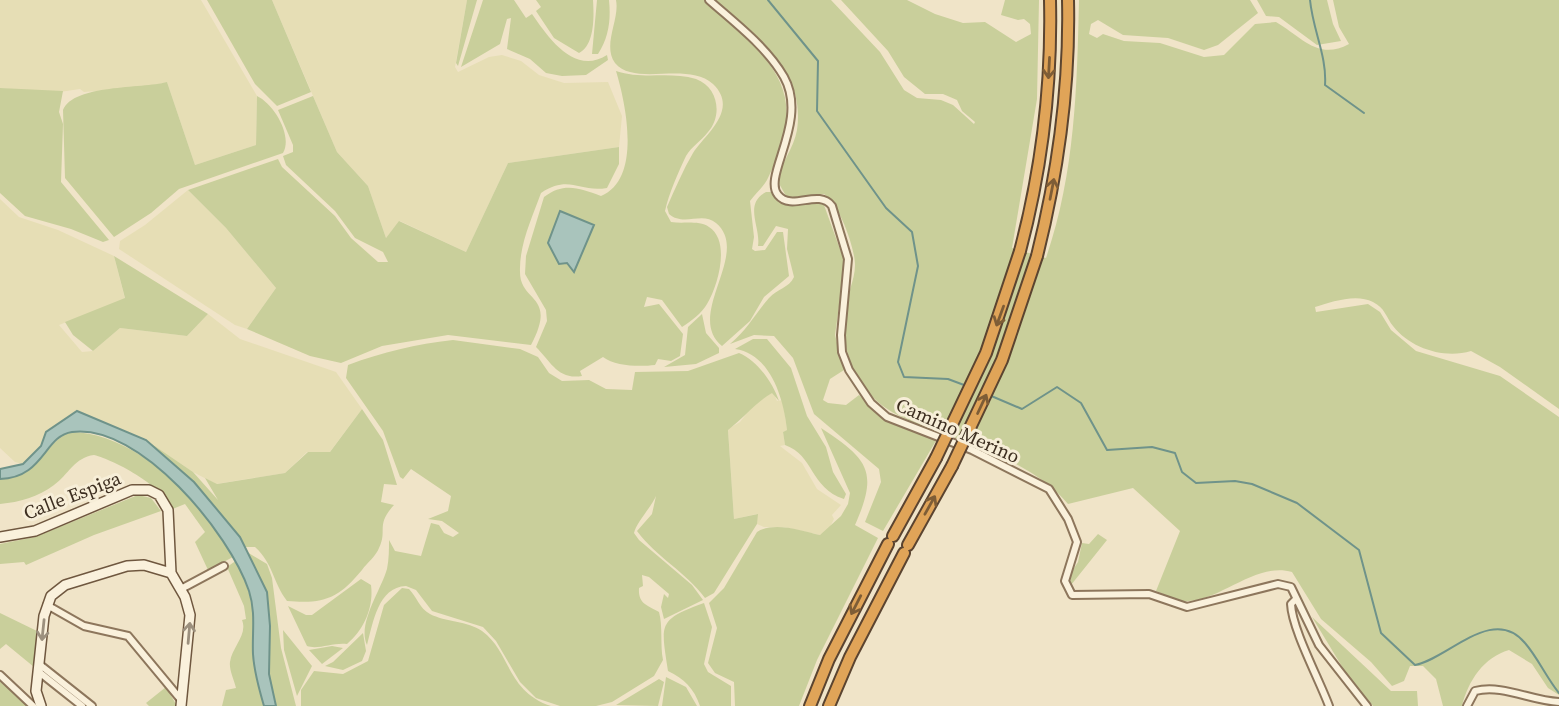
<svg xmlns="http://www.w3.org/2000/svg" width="1559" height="706" viewBox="0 0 1559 706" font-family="'Source Serif 4',serif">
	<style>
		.farmland { fill: #e6deb5 }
		.green { fill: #c9cf9b }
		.water { fill: #a9c4bc; stroke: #6f938a; stroke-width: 2 }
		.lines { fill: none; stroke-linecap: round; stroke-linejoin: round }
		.stream { stroke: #6f938a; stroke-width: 2 }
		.street-casing { stroke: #8d765c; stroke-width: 10 }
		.secondary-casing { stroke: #6f573f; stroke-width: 12 }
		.highway-casing { stroke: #5b4430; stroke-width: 14 }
		.street { stroke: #faf1dc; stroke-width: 6 }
		.secondary { stroke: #faf1dc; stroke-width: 9 }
		.highway { stroke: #e0a458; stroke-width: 10 }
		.highway-bridge-casing { stroke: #5b4430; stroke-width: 14; stroke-linecap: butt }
		.highway-bridge { stroke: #e0a458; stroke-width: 10 }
		.oneway { stroke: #7e5d36 }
		.oneway2 { stroke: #9c907e }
		.labels { text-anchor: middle; stroke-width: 6; stroke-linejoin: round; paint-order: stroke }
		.street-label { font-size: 19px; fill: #3d2e20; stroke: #f7eed8 }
	</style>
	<rect width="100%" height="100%" fill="#f0e4c8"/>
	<path class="farmland" d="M0,0H201L257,96L256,145L195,165L167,82L148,87L84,92L80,89L53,93L0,88Z
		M272,0H467L455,67L458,72L489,57L502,55L521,61L539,75L564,83L608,82L622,116L619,147L508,163L466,252L400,221L386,238L368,186L337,152Z
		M188,190L226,228L276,288L247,329L235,325L119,249L120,241L145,225Z
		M0,199L19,217L58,230L114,256L125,299L59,325L82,352L93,351L120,328L187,336L208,314L240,339L336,372L362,409L329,453L307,452L285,473L216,484L193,472L146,440L77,411L46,432L41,446L23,464L15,462L0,448Z
		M773,392L777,401L783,400L787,430L783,432L785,445L780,446L802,463L817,489L841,505L832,515L834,519L828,531L820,535L784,527H764L757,524V514L734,519L728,429L740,422L755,403Z"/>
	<path class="green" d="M207,0H272L311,92L277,106L255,84Z
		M467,0H477L458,66L456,63Z
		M483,0H514L526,18L532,14C548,37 574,76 607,55L608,60L586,75L562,76L546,73L530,59L507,49L511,18L507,19L500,44L461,67Z
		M536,0H593C594,16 595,45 579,53L554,38L536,11L541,7Z
		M597,0H609C611,19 609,37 598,54H592Z
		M616,0H705C770,60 814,88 767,180C763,187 755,194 750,201L754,237L752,249L755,251L765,250L777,232H783L789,276L764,297L750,321L722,346C684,315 752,253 716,223C702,211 684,227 669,214L667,207C675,189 683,170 693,153C704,135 740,110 713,84C687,61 635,87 615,63C602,45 620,19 616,0Z
		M716,0H831L880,52L904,90L917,98L941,100L953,105L974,124L975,122L962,111L957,100L943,94H925L904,77L888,51L841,0H907L935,14L963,23L985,22L1016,42L1031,34L1030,24L1024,19L1018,20L1001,15L1005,0H1039L1037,99L1012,248L1046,258C1075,174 1077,88 1079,0H1250L1258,13L1218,45L1204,50L1168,38L1123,35L1098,20L1091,24L1089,34L1097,38L1103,34L1124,41L1160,43L1204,57L1224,55L1255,24L1276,22C1302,37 1318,61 1349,44L1339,27L1333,0H1559V409L1500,367L1471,351C1445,359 1411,349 1393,326C1386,317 1385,308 1373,302C1356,293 1331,302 1315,307L1316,312L1368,304L1380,312L1391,330L1416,351L1500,376L1559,417V695L1548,688L1532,664L1509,650C1484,657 1468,681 1462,706H1443L1436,679L1423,666H1410L1404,681L1392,686L1371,662L1321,619L1292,572C1255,561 1218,604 1182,601C1174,600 1164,594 1156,591L1180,531L1133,488L1068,504C1040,469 986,449 945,434C911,421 882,414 861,383C848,363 841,336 844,312C846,296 855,281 855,265C855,248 839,203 824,194L794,198L786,196L777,180C781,163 794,148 797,130C806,70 755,35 716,0Z
		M1257,0H1327L1333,24L1341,41L1317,45L1279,17L1266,16Z
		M616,71C642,80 670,71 696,79C718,87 723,115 708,132C701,141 692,146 686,156C678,173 669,193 665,211L671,222C683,224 699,220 709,227C731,241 718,286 707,304C702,313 691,321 682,327L662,300L647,297L644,307L659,304L683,334L680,356L671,361L658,359L655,365C638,367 615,366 603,357L580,371L582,376C558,380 551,362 536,347L547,321L546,310L525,274L526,256L544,197C564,182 579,188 601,196C642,179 626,104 616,71Z
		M167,82L195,165L256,145L257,96C274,104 293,136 283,153L179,189L151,213L114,237L65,178L63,110C74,84 141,89 167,82Z
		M0,88L63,91L59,112L63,124L61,182L109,240L103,242L71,229L25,216L0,193Z
		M313,96L337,152L368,186L386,238L399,221L466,252L508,163L619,147V164L607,188C579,193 570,174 541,193C532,218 519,245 520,272C520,303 558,294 531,345L448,335L382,346L341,363L310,356L247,329L276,288L226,228L188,190L278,159L282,167L335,216L351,238L378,262H388L383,252L355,238L335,211L286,165L283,156L293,152V145L278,110Z
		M766,192H771L790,206L818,202L824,205L845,263L835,335L844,370L830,379L823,400L828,403L846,405L859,395C883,418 904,431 937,439L883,531L865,522L881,482L879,469L814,414L793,358L774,336L754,335L730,344C747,330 755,314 769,298C777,289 789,288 794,277L787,249L788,229L776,226L763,246H758C761,227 743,204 766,192Z
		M114,256L208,314L187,336L120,328L93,351L73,335L65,322L125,298Z
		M702,314L706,333L719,348V353L696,364L664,367L685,355L688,327Z
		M753,339H767L791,368L807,416L826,447L833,472L846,494L844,499C810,488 814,455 785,445L783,432L787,430C784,400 771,354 735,349Z
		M453,340L520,349L538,357L549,373L562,381L589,380L606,389L632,390L635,372L688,371L739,353C757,360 773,383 779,401L772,393C755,403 744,418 728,430L734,519L758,514L757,524L714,593L705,598C686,572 656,557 637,531L652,514L656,496C652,506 636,523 634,533L639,540L692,585L703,600L664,619L661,607L664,594L668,598L669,594L649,577L642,575L643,586L639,588C638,604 647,605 659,612C663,626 660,645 663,660L654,676L612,702L596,706H560L536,698L520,682L496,641L483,627L432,611L416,590L406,586C378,587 373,623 367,645C357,624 381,590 387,569C389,559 389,549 389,540L395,551L421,556L431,523L439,525L444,533L453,537L459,533L442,521L428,519L448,511L451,496L411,469L403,479L400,477L383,431L346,378L348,365C383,352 416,344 453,340Z
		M362,409L383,440L397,485L384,484L381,502L394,505C375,526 388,530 379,548C376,556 367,563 362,570C338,599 324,604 287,601C273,583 273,563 255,547H245L194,482L146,440L193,472L218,500L205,478L217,484L285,473L308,452H330Z
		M821,428C868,459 879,471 855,525L878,538L817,660L799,706H735L734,682L715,673L708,663L717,628L709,603L724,588L757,532C775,521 801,531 820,535L841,516L848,504L850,493Z
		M70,432C134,431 207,503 235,556L208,570L195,542L205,532L185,504L170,510C168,489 115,460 94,455C75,457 68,475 54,485C38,497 20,502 0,504V479C38,478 44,443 70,432Z
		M138,495L151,498L161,511L94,535L26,565L24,562L0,564V544L35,537Z
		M1098,534L1107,540L1071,585L1069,576L1078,562L1082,543L1089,544Z
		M247,552L267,564L272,578L281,648L296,706H276L269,674L270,626L267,592Z
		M237,560L249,593L256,623L253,653L264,706H222L226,690L236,688C234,679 229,670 230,662C232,647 248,635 242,620L246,619L244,606L227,567Z
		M361,579L371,585C374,607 364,630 347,644C334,642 318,650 307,646L288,606L306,615H312Z
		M402,588L409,589C417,597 419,608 430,614C445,622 468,621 482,631C511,652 506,691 551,706H301V690L314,671L343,674L368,661L384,605Z
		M704,603L712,627L704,664L708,672L731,686V706H700C694,688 684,679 668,671C661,624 657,620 704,603Z
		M0,613L39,632L34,667L6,644L0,649Z
		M1312,617L1391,691H1417L1418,706H1373L1352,683Z
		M283,630L312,666L297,696L284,650Z
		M363,633L366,651L362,661L343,670L325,666L333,662Z
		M332,646L343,648L322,664L309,650Z
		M666,677L686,687L697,706H662Z
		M0,679L30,706H0Z
		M659,679L664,682L658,706L616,705Z
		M166,687L177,706H149L146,703Z"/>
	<path class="water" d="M560,211L594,225L574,272L567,263L559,264L548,243Z
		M77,411L146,440L194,482L240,537L267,592L270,626L269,674L276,706H264C259,689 254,672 253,654C252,632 256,613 249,591C230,534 140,423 72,432C44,436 44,478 0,479V469L23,464L41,446L46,432Z"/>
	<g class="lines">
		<path class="stream" d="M768,0L818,61L817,111L886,208L912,232L918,266L898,362L904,377L948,379L964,385
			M1310,0C1313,31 1327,56 1325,85L1364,113
			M989,395L1022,409L1057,387L1081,403L1107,450L1152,447L1175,453L1182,472L1196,483L1235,481L1252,484L1297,503L1359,550L1381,633L1415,665C1448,659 1493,604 1525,643C1538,658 1546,677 1559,693"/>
		<defs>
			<path id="street" d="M709,0C735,23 767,47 784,77C809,122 762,176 778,195C792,212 818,188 832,206L848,259L841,335L842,352L849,370L871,403L887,417L972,450L1049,489L1068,519L1077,542L1065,581L1072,595L1149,594L1187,607L1278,584L1291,587L1319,645L1367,706
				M181,589L224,566
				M1296,599L1291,604C1292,629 1319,679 1329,706
				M47,605L84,626L128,636L182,701
				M39,664L92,706
				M39,672L82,706
				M0,675L33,706
				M1467,706L1475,691C1503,684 1531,701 1559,702"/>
			<path id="secondary" d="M0,537L35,531L132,490H149L159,495L168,510L171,573
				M41,706L36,691L44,616L51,596L65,585L127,566L144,565L171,573L185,597L190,615L181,706"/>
			<path id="highway" d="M1020,251C1042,168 1052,85 1050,0
				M1037,256C1058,172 1070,87 1068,0
				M893,536L936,458
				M908,545L952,466
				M810,706L829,659L888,544
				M829,706L850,657L904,553"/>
		</defs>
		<use href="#street" class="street-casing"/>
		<use href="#secondary" class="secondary-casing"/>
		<use href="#highway" class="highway-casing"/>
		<use href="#street" class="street"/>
		<use href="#secondary" class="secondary"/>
		<use href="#highway" class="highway"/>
		<defs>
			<path id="highway-bridge" d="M936,458L986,353L1020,251
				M952,466L1002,360L1037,256"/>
		</defs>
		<use href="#highway-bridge" class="highway-bridge-casing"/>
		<use href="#highway-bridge" class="highway-bridge"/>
	</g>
	<defs><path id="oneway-shaft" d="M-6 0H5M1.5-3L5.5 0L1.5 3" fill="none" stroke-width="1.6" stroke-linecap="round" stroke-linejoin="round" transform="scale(1.75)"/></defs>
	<g class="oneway">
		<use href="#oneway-shaft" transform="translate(1049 68) rotate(93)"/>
		<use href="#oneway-shaft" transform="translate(1052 189) rotate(-79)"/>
		<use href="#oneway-shaft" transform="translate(1000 316) rotate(110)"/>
		<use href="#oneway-shaft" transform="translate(982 404) rotate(-65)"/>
		<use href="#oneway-shaft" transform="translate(930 505) rotate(-61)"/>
		<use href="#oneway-shaft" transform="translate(856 605) rotate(117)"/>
	</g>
	<g class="oneway2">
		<use href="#oneway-shaft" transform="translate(43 630) rotate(96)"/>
		<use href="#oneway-shaft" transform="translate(189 633) rotate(-85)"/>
	</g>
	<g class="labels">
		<g class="street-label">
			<text transform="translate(958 430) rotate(24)" y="7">Camino Merino</text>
			<text transform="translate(72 495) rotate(-21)" y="7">Calle Espiga</text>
		</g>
	</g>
</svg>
